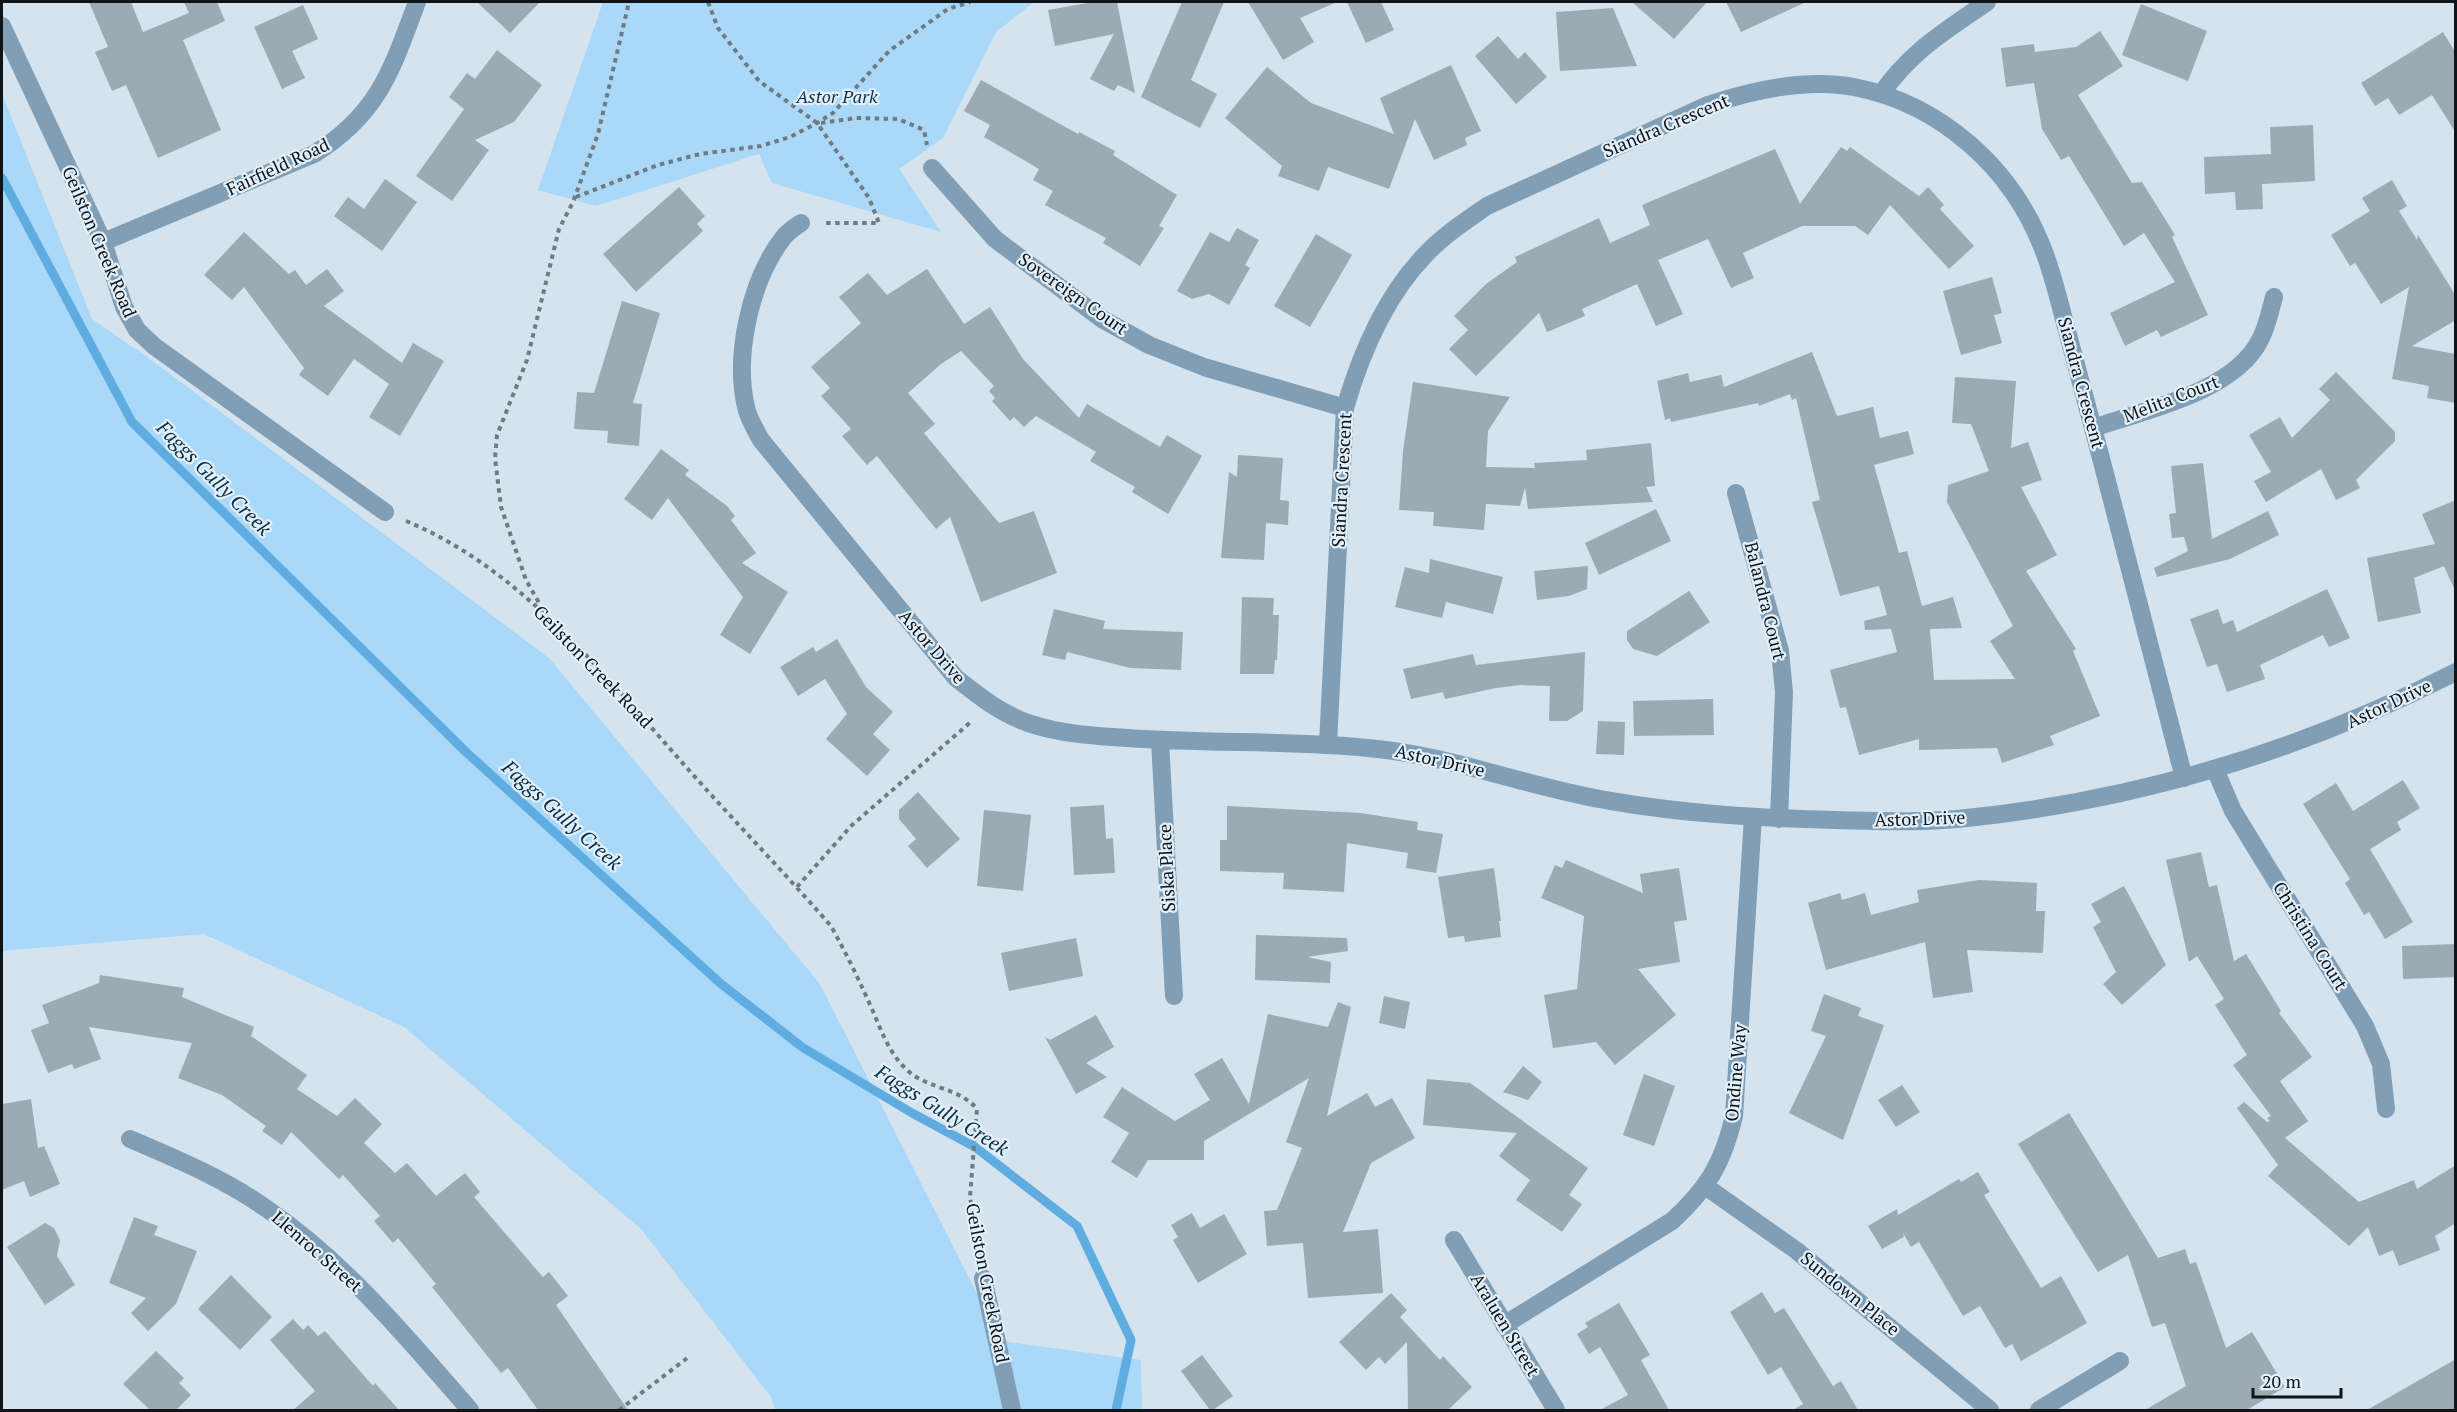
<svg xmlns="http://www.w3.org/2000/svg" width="2457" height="1412" viewBox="0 0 2457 1412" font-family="'PT Serif',serif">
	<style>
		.green { fill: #a9d8f9 }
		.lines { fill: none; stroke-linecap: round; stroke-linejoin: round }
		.stream { stroke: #5fade0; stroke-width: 9 }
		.building { fill: #9caab4 }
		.path { stroke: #707a81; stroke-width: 4; stroke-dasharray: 4.5 4.5; stroke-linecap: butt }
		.minor { stroke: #809fb6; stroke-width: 18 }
		.labels { text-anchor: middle; stroke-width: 4.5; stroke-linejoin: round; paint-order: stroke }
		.park-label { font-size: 18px; font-style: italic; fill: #13354a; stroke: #e2f0fb }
		.street-label { font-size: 18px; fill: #0f1417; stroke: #e2f0fb }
		.water-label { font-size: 20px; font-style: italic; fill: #0c2f44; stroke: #e2f0fb }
	</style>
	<rect width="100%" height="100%" fill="#d5e3ee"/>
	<path class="green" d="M603,2H1034L996,32L943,138L899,169L941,232L772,183L759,154L596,206L538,190Z
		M2,94L92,319L146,356L549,658L820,984L1001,1341L1141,1360L1142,1410H775L771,1397L641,1229L404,1027L204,934L2,951Z"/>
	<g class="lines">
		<path class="stream" d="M2,178L132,422L466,752L720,983L802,1047L912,1113L975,1147L1077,1226L1131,1340L1116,1410"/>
	</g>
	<path class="building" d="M89,2H131L143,32L189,13L184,2H217L225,21L183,40L221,130L158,158L126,85L112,91L95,52L108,47Z
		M477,2H540L510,33Z
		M1093,2H1117L1135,93L1118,85L1114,91L1090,79L1114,34L1055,46L1048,10Z
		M1182,2H1224L1191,80L1217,94L1200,128L1141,97Z
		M1248,2H1337L1300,18L1314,42L1283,60Z
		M1347,2H1381L1394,30L1366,43Z
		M1632,2H1707L1674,39Z
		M1726,2H1806L1741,32Z
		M2141,4L2207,31L2188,81L2122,55Z
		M303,5L318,39L292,51L305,78L282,89L254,27Z
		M1613,8L1637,66L1560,71L1556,12Z
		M2100,31L2123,66L2078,95L2132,183L2142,182L2175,235L2172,237L2208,315L2161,337L2157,330L2125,346L2110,313L2175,282L2144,233L2124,246L2069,156L2061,160L2042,129L2034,83L2006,87L2001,48L2034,44L2035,52L2076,47Z
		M2443,32L2456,53V133L2432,95L2399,115L2388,98L2375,106L2361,83Z
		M1498,36L1518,59L1525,52L1547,77L1516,104L1475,56Z
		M497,50L542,85L514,122L475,140L489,150L452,201L416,176L464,109L449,97L467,73L475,79Z
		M1451,65L1481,131L1465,138L1467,145L1434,160L1415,119L1389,189L1328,167L1319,191L1278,176L1282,166L1225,118L1267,67L1311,103L1394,134L1380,98Z
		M981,80L1078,134L1079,132L1115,151L1113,155L1177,195L1159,226L1164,228L1140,266L1103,243L1106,238L1045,205L1053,191L1033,180L1039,169L984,137L990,125L964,111Z
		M2313,125L2315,181L2262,184L2263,209L2236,210L2235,192L2205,194L2204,157L2271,154L2270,127Z
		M1841,147L1847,151L1850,147L1919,196L1928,187L1944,205L1940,209L1974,246L1949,269L1890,205L1868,235L1855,226H1802L1743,253L1754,278L1731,288L1708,239L1658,260L1683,314L1656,326L1637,284L1582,309L1585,316L1547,332L1539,313L1476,376L1449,349L1468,330L1454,316L1486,284L1517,262L1515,257L1599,218L1610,243L1650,225L1642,205L1775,149L1800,204Z
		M385,179L417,202L382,251L334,216L348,197L364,209Z
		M2392,180L2407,206L2399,211L2417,240L2418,235L2456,296V320L2412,346L2456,354V403L2427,398L2429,386L2392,379L2409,287L2381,304L2355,263L2350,266L2331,235L2370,211L2362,198Z
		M679,187L705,216L697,224L703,231L636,292L603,254Z
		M1237,228L1259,240L1245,265L1250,268L1229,305L1209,294L1192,299L1177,291L1210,232L1229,242Z
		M244,232L289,274L295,270L306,285L327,269L344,291L324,306L402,363L413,343L444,361L400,436L369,417L389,384L354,359L328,396L299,375L304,368L244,287L232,300L204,275Z
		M1316,234L1352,255L1310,327L1274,306Z
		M927,269L964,324L990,307L1023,359L1079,418L1087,404L1160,447L1167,435L1202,456L1168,514L1132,492L1135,487L1090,461L1096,452L1036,416L1024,427L1014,417L1010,421L992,401L995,398L989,391L994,386L961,351L941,364L908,393L935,424L924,433L999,523L1034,511L1057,573L981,602L950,517L936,529L877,456L867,465L842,436L851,429L821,396L830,388L811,367L861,323L839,297L868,273L887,295Z
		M1992,277L2002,313L1994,315L2002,343L1961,355L1943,291Z
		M622,301L660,313L633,403L642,404L639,446L607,443L608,431L574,429L577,392L594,393Z
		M1812,352L1837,416L1873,407L1880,438L1908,431L1914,454L1874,465L1899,553L1907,551L1922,606L1953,597L1962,628L1930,629L1934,680L2015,679L1990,641L2013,626L1947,502L1948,485L1989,471L1971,424L1952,423L1955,377L2016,381L2011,448L2028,442L2042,480L2021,487L2057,555L2026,571L2076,649L2073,651L2100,716L2050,736L2054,745L2002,763L1997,748L1919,750V739L1859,755L1846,707L1840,708L1830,670L1897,652L1891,629L1865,630L1864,621L1887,615L1879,586L1840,596L1812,502L1820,500L1796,398L1792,400L1790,394L1759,406L1758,403L1671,422L1670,418L1665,420L1657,381L1688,373L1690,382L1721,375L1724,387Z
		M2336,372L2395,432V441L2356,480L2360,488L2336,500L2321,469L2266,502L2254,481L2271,472L2249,435L2280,417L2292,438L2330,400L2319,389Z
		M1413,382L1510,397L1488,431L1486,467L1535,468L1534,463L1587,460L1586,450L1651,443L1655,486L1646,487L1653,502L1528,509L1525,487L1520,506L1486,504L1484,530L1433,526L1434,512L1399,510L1403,451Z
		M661,449L689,470L685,475L727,506L735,516L731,520L756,553L742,563L788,592L750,654L720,635L743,597L668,498L652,520L624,499Z
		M1238,455L1283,458L1280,500L1289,501L1288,525L1266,523L1264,560L1221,558L1229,472L1237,477Z
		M2203,463L2212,539L2268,511L2279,535L2230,559L2157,577L2154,568L2188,551L2184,537L2172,538L2169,514L2176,513L2171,466Z
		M2456,500V593L2444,566L2414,578L2421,613L2378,622L2367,558L2435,544L2422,514Z
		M1656,509L1671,541L1599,575L1585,543Z
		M1430,559L1503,577L1493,614L1446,602L1442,618L1395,607L1405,567L1429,573Z
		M1588,566L1587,589L1569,596L1537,600L1534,571Z
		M2327,589L2350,638L2329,647L2323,635L2260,665L2265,679L2227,692L2217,664L2207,667L2190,619L2218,609L2223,624L2233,620L2237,632Z
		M1689,591L1710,622L1657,656L1633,649L1627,640V631Z
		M1242,597L1274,598L1273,615H1279L1277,660H1275L1274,674H1240Z
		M1054,609L1105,621L1103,629L1183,632L1181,670L1130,668L1067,652L1065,660L1042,655Z
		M837,639L866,687L893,712L873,734L890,750L867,776L826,739L847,714L825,679L798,696L780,667L813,647L816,652Z
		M1585,652L1583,711L1567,721H1549L1550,686L1520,685L1496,688L1445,699L1443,692L1411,699L1403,669L1473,654L1476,665Z
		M1713,699L1714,735L1634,736L1633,701Z
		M1598,721L1625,722L1624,755L1596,754Z
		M2403,780L2420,808L2397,822L2401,830L2370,849L2413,922L2385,939L2369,912L2364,915L2345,883L2350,879L2303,804L2336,783L2353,811Z
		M918,792L960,839L927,868L908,846L916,839L899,819V810Z
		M1104,805L1106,839L1113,838L1115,873L1074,875L1070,807Z
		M1227,806L1361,813L1418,822L1417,830L1443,834L1436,873L1406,868L1408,853L1347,843L1344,892L1283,889L1284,873L1220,871V840H1227Z
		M984,810L1031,815L1023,891L977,886Z
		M2201,852L2209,887L2217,885L2234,961L2246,954L2281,1011L2279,1013L2312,1057L2280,1081L2308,1121L2285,1138L2359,1202L2414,1180L2417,1189L2456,1165V1223L2435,1236L2440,1250L2399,1266L2393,1250L2379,1256L2368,1227L2349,1246L2268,1176L2278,1165L2237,1108L2244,1102L2267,1122L2270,1121L2267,1118L2271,1116L2233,1065L2247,1055L2215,1005L2224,999L2197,956L2189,962L2166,860Z
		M1566,860L1643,893L1640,874L1679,868L1687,920L1674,922L1680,962L1638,969L1676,1015L1615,1065L1596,1042L1553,1048L1544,995L1577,989L1584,916L1541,898L1555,865L1562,868Z
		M1494,868L1501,921H1499L1501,937L1465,942L1464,936L1448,938L1438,877Z
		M1979,880L2037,883L2036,911H2045L2043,953L1967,950L1973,992L1933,998L1925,942L1826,970L1808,903L1840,893L1842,900L1865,893L1871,915L1919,902L1917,890Z
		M2124,886L2166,965L2122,1005L2103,984L2116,972L2093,927L2101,922L2091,904Z
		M1256,935L1347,938L1348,951L1307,957L1331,962L1330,983L1255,980Z
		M1076,938L1083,976L1009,991L1001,953Z
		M2456,944V977L2403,979L2402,946Z
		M100,975L184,988L182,997L254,1027L251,1036L307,1075L297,1089L337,1116L355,1098L382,1124L364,1143L395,1173L407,1163L436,1196L465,1173L480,1192L474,1197L535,1268L543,1277L549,1272L568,1296L556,1305L628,1410H538L508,1368L501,1373L432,1287L436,1284L398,1238L393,1243L374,1221L380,1216L343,1175L339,1179L291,1132L282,1145L262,1131L266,1126L222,1095L178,1078L192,1043L89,1027L101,1059L74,1069L72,1064L48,1073L31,1030L49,1023L42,1005L99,983Z
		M1824,994L1861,1008L1858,1016L1884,1025L1843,1140L1789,1113L1826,1036L1811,1031Z
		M1384,996L1410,1002L1405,1029L1379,1023Z
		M1338,1002L1351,1007L1327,1116L1367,1093L1375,1107L1392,1098L1415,1138L1371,1163L1343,1232L1378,1229L1383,1293L1308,1298L1303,1243L1267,1246L1264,1211L1277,1210L1302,1148L1286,1142L1309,1078L1204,1141V1160H1148L1137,1178L1111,1162L1129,1133L1103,1117L1122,1087L1175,1121L1210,1100L1194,1074L1222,1058L1249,1104L1268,1014L1328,1027Z
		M1096,1015L1114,1047L1086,1063L1107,1077L1076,1094L1045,1037L1050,1040Z
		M1523,1066L1542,1082L1528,1100L1503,1092Z
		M1644,1074L1675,1086L1654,1146L1623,1135Z
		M1427,1079L1470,1083L1588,1168L1569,1195L1582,1204L1562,1232L1516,1200L1530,1180L1499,1156L1517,1133L1423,1125Z
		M1902,1085L1920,1112L1896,1127L1878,1100Z
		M31,1099L38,1148L44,1146L60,1184L30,1197L24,1181L2,1190V1104Z
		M2069,1113L2158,1258L2185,1249L2190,1264L2196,1262L2226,1348L2252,1332L2285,1387L2247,1410H2145L2186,1386L2165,1323L2152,1327L2128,1255L2098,1272L2018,1144Z
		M1978,1172L1990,1192L1984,1195L2041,1288L2061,1276L2087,1323L2021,1361L2012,1344L2005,1348L1980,1306L1963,1316L1919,1242L1911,1247L1903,1233L1904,1237L1882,1249L1868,1226L1897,1209L1898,1215L1959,1179L1961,1182Z
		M1192,1213L1200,1228L1224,1214L1247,1254L1198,1283L1173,1240L1178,1237L1171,1225Z
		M134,1217L158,1226L154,1235L197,1251L176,1304L148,1331L131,1313L146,1298L109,1283Z
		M45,1223L54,1228L60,1240L57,1256L75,1285L45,1305L7,1247Z
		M231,1275L272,1317L240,1350L198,1309Z
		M1762,1292L1775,1313L1784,1308L1833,1386L1841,1381L1858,1410H1793L1803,1404L1781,1367L1768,1375L1730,1312Z
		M1391,1293L1407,1310L1400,1317L1440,1360L1443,1356L1472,1387L1448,1410H1408L1407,1342L1385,1364L1379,1357L1366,1370L1339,1342Z
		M1619,1303L1650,1355L1641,1360L1669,1410H1600L1628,1395L1600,1347L1589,1354L1577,1334L1588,1327L1585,1323Z
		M293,1319L303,1330L308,1325L318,1336L325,1331L373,1386L375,1383L399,1410H293L315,1391L270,1340Z
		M156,1351L184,1378L179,1383L191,1395L176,1410H150L123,1384Z
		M1202,1355L1233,1396L1213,1410H1210L1181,1371Z
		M2456,1359V1410H2367Z"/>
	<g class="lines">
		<path class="path" d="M708,2L718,28L759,81L817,123L869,198L879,223H822
			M821,123L856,118L898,119L924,130L927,145
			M576,197L658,165L700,154L761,146L790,137L817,123L833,113L889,51L948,9L970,2
			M406,521C522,569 605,676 687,768C734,821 784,872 831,926C846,953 859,980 872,1009C881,1030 889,1053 906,1069C926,1089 959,1087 977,1109L970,1197L979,1256
			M543,610L526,580L501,507L495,458L497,435L527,360L559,229L573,202L598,134L629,2
			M797,887L851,826L972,721
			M619,1410L690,1356"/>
		<path class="minor" d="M2,26L103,242L124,307L137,330L154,346L385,512
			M1881,94C1912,50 1944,32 1987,2
			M932,168L995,239L1102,319L1149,345L1204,367L1345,408
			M801,223C795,227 787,232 783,238C750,281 733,358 747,411C750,421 756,431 761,440L956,678C979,696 1000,713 1028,723C1060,734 1094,736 1128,738C1208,744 1288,740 1368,748C1451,755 1529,788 1611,801C1685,814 1760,818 1835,820C1879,821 1923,823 1967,818C2138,800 2303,750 2456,672
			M103,242L314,154C379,114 392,69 417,2
			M2093,428C2145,410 2234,392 2260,340C2267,327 2270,311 2274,297
			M1736,493L1780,651L1784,692L1779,819
			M1160,741L1174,996
			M1328,744L1345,408C1361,353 1385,296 1426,254C1444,235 1466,221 1487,206L1708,105C1753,90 1806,78 1854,87C1941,104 2012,168 2043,249C2053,274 2059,301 2066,327C2078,372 2090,417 2102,462C2129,567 2156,672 2184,778
			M2215,769L2233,811L2365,1026L2381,1064L2386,1109
			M130,1139C177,1159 225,1179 267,1209C346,1263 408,1339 470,1410
			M1705,1186L1797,1251L1990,1410
			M1454,1240L1556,1410
			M983,1278L1012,1410
			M1504,1325L1672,1221C1708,1188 1723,1163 1734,1116L1753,817
			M2039,1410L2120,1361"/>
	</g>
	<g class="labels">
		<g class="park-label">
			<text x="837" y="103">Astor Park</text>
		</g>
		<g class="street-label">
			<text transform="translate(1666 126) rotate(-23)" y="6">Siandra Crescent</text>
			<text transform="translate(278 167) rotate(-25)" y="6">Fairfield Road</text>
			<text transform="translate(99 242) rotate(67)" y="6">Geilston Creek Road</text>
			<text transform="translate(1073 294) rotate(35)" y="6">Sovereign Court</text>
			<text transform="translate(2081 383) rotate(75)" y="6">Siandra Crescent</text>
			<text transform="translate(2171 399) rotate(-21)" y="6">Melita Court</text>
			<text transform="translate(1342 480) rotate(-87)" y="6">Siandra Crescent</text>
			<text transform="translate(1765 601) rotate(76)" y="6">Balandra Court</text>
			<text transform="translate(932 647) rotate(49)" y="6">Astor Drive</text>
			<text transform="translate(593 667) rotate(46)" y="6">Geilston Creek Road</text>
			<text transform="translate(2389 704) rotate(-25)" y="6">Astor Drive</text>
			<text transform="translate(1440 761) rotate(13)" y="6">Astor Drive</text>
			<text transform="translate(1920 819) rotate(-2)" y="6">Astor Drive</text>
			<text transform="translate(1167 868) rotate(-93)" y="6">Siska Place</text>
			<text transform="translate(2310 936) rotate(58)" y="6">Christina Court</text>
			<text transform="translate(1736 1073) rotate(-85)" y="6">Ondine Way</text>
			<text transform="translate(317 1252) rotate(41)" y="6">Llenroc Street</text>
			<text transform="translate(987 1283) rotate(79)" y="6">Geilston Creek Road</text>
			<text transform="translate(1850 1294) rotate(39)" y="6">Sundown Place</text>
			<text transform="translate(1505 1325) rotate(59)" y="6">Araluen Street</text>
		</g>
		<g class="water-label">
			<text transform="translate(214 478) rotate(45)" y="7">Faggs Gully Creek</text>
			<text transform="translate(562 815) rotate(42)" y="7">Faggs Gully Creek</text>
			<text transform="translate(942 1110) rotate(32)" y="7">Faggs Gully Creek</text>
		</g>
	</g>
	<rect width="2457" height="1412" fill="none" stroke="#0f1417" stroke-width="6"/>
	<path d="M2253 1388v9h88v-9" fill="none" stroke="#0f1417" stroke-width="3"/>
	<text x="2262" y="1388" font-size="18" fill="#0f1417" stroke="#e2f0fb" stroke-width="4.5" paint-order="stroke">20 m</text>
</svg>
